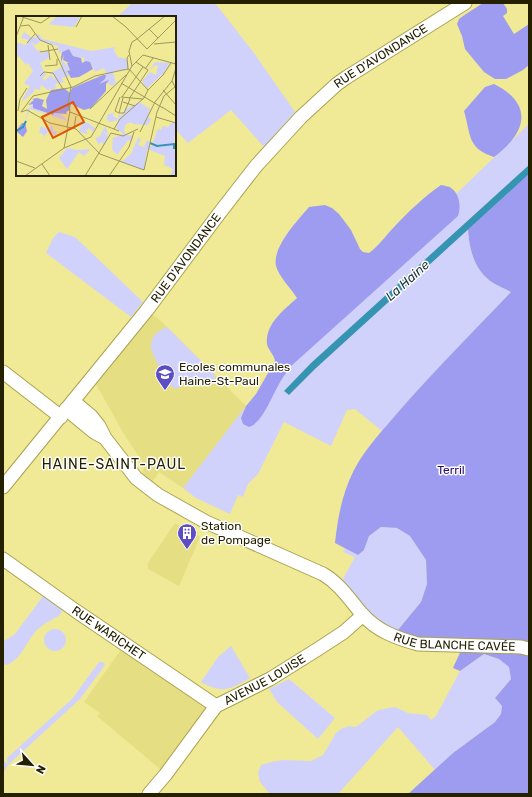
<svg xmlns="http://www.w3.org/2000/svg" width="532" height="797" viewBox="0 0 532 797" font-family="Rubik,sans-serif">
	<style>
		.built { fill: #e6de82 }
		.green { fill: #d1d2fb }
		.forest { fill: #9e9cf1 }
		.water { fill: #3593b3 }
		.lines { fill: none; stroke-linecap: round; stroke-linejoin: round }
		.minor-casing { stroke: #aaa352; stroke-width: 15 }
		.minor { stroke: #fff; stroke-width: 13 }
		.labels { text-anchor: middle; stroke-width: 3; stroke-linejoin: round; paint-order: stroke }
		.street-label { font-size: 12px; fill: #242000; stroke: #fff }
		.poi-label { font-size: 12px; fill: #242000; stroke: #fff; text-anchor: start }
		.park-label { font-size: 12px; fill: #280a70; stroke: #fff }
		.water-label { font-size: 13px; font-style: italic; fill: #1f343c; stroke: #fff }
		.quarter-label { font-size: 14px; letter-spacing: 1px; fill: #242000; stroke: #fff }
		.inset-river { fill: none; stroke: #3593b3; stroke-width: 2 }
		.inset-road { fill: none; stroke: #9e995a; stroke-width: 1 }
		.view { fill: #de560b; fill-opacity: 0.15; stroke: #de560b; stroke-width: 2 }
		.inset-edge { fill: none; stroke: #242000; stroke-width: 2 }
	</style>
	<rect width="100%" height="100%" fill="#f0e996"/>
	<path class="built" d="M147,310L162,322L246,406L183,488L159,472L153,481L140,477L145,466L124,434L92,377Z
		M175,523L200,537L179,586L148,569V563Z
		M125,644L214,704L166,774L97,716L100,713L84,702Z"/>
	<path class="green" d="M132,3H215L254,53L295,112L264,147L231,110L188,143L175,129V17H117Z
		M529,124V165L311,363L284,391L289,395L315,369L468,229C469,248 474,268 489,280C495,285 504,288 511,292L416,392L382,431L355,409L347,410L331,446L284,422L258,474L248,484L243,497L238,495L230,514L196,498L183,488L246,406L241,418L278,385L290,367L459,201L456,194Z
		M59,232L75,237L143,302L131,317L46,253L53,238Z
		M167,327L215,375V382L209,384L185,381L180,388H174L170,385C165,377 152,355 151,348C150,337 158,330 167,327Z
		M381,527L397,528L410,536L426,560L427,584L421,602L393,636L339,586L355,557L343,552L345,548L358,555L364,550L369,536Z
		M43,596L62,610L61,614C54,619 43,624 37,630C26,641 22,660 6,665L3,664L4,641L15,634Z
		M44 640a11 11 0 1 1 22 0a11 11 0 1 1-22 0Z
		M231,646L250,678C229,690 223,694 201,682L218,657Z
		M484,654L499,659L509,666L511,679L495,698L502,706L501,714L495,722L453,753L435,770L398,727L338,794H270L260,782L258,773L261,765L271,762L283,760L311,761L323,755L336,733L341,729L349,726L356,727L378,710L395,707L408,713L427,715L431,720L436,716L460,671Z
		M99,662H103L105,665L80,699L8,765L3,773V759L8,765L7,758L72,699Z
		M289,679L335,718L318,739L278,703L269,689Z"/>
	<path class="forest" d="M483,3H503L507,9V13L503,16L514,34L529,24V65L523,70L506,79H495L484,72L465,49L462,36L457,24L459,19L463,16Z
		M494,84C532,103 529,131 494,157C467,148 471,135 464,111L485,87Z
		M529,174V794H408L453,753L495,722L501,714L502,706L495,698L511,679L509,667L499,659L484,654L460,671L453,668L463,646L393,636L421,602L427,584L426,560L410,536L397,528L381,527L369,536L364,550L358,555L335,543C338,516 342,494 354,470C366,447 384,429 400,410C436,369 474,331 511,292C504,288 495,285 489,280C474,268 469,248 468,229Z
		M441,185C444,186 449,186 451,188C460,194 461,207 458,216L290,367C286,373 281,380 278,386C271,398 262,423 249,427L243,424L241,418L246,406L256,394L275,361C274,354 268,350 267,344C265,324 284,310 297,298C291,288 279,277 276,266C272,247 298,220 309,207L325,205L332,208L339,214L351,230L360,249L363,252L369,253C379,246 386,235 395,226C409,211 424,197 441,185Z"/>
	<path class="water" d="M529,165V174L315,369L289,395L284,391L311,363Z"/>
	<g class="lines">
		<defs>
			<g id="minor">
				<path d="M3,372L61,417"/>
				<path id="s1" d="M73,401L91,416L99,426L105,438L136,478L158,495L206,522L323,574C340,584 350,600 362,614C377,631 396,638 418,644L521,647L529,649"/>
				<path d="M66,409L94,432L103,437"/>
				<path id="s2" d="M3,487L147,310L218,215L256,166L301,117L337,84L347,77L465,3"/>
				<path id="s3" d="M3,559L76,611L216,706"/>
				<path id="s4" d="M149,794L166,774L216,706L270,679L318,649L344,632L363,615"/>
			</g>
		</defs>
		<use href="#minor" class="minor-casing"/>
		<use href="#minor" class="minor"/>
	</g>
	<defs>
		<symbol id="school-pin" viewBox="-11 -11 22 30"><path d="M0 17L-7.5 6A9.5 9.5 0 1 1 7.5 6Z" fill="#5d4dc5" stroke="#fff"/><path d="M0-5L7-2L0 1L-7-2ZM-4 1L0 2.5L4 1V4Q0 6-4 4Z" fill="#fff"/></symbol>
		<symbol id="building-pin" viewBox="-11 -11 22 30"><path d="M0 17L-7.5 6A9.5 9.5 0 1 1 7.5 6Z" fill="#5d4dc5" stroke="#fff"/><path d="M-4-6H4V6H1V3H-1V6H-4ZM-2.5-4.3h1.7v1.8h-1.7ZM.8-4.3h1.7v1.8H.8ZM-2.5-1h1.7V.8h-1.7ZM.8-1h1.7V.8H.8Z" fill="#fff"/></symbol>
	</defs>
	<g fill-rule="evenodd">
		<use href="#school-pin" x="154" y="363" width="22" height="30"/>
		<use href="#building-pin" x="176" y="522" width="22" height="30"/>
	</g>
	<g class="labels">
		<g class="street-label">
			<text dy="4" stroke="none"><textPath href="#s2" startOffset="576">RUE D'AVONDANCE</textPath></text>
			<text dy="4" stroke="none"><textPath href="#s2" startOffset="293">RUE D'AVONDANCE</textPath></text>
			<text dy="4" stroke="none"><textPath href="#s3" startOffset="129">RUE WARICHET</textPath></text>
			<text dy="4" stroke="none"><textPath href="#s1" startOffset="468">RUE BLANCHE CAVÉE</textPath></text>
			<text dy="4" stroke="none"><textPath href="#s4" startOffset="166">AVENUE LOUISE</textPath></text>
		</g>
		<g class="poi-label">
			<text x="179" y="371">Ecoles communales<tspan x="179" dy="14">Haine-St-Paul</tspan></text>
			<text x="201" y="530">Station<tspan x="201" dy="14">de Pompage</tspan></text>
		</g>
		<g class="park-label">
			<text x="451" y="474">Terril</text>
		</g>
		<g class="water-label">
			<text transform="translate(407 280) rotate(-42)" y="5">La Haine</text>
		</g>
		<g class="quarter-label">
			<text x="114" y="469">HAINE-SAINT-PAUL</text>
		</g>
	</g>
	<g transform="translate(16 16)">
		<rect width="160" height="160" fill="#f0e996"/>
		<path d="M41,0H65L58,11L29,8H33ZM8,16L15,21L16,25V21L19,22L22,18L27,23L75,35L99,31L98,35L102,41L111,43L113,52L97,56L100,67L96,70L91,67L94,65L84,69L82,68L90,58L88,52L79,56L76,49L68,47V42L57,40L53,33L43,37L42,30L25,25L19,29L15,25L21,35L25,34L24,38L32,35L34,41L24,47L29,58L32,57L26,62L29,64L35,59L39,64L38,58H33L46,51L45,43L54,53L51,55L53,60L46,62L48,66L39,68L40,72L32,74L25,69L24,74L18,73V76L5,86L14,70L8,67L17,55L12,47L10,49L3,40L0,43V26L9,29L13,24L5,22ZM139,46L154,47L147,58L131,72L126,65L134,56L140,59L142,50L139,49L133,55ZM123,86L134,93L132,101L135,103L132,109L117,108L115,106L110,108L108,114L110,119L117,120L116,125L112,124L101,139L96,133L97,122L107,118L100,112L103,104L94,106L91,104V99L98,96L97,100L103,103L102,99L105,100L110,93ZM16,87L18,88L17,92L36,100L38,96L46,99L52,105L14,93L9,107L12,94L8,95L15,91ZM61,105L72,107L79,112L77,116L73,112L70,115L72,118L63,116L66,107ZM155,107H160L158,131L160,132V160H154L157,153L148,149L149,140L131,133L128,154L105,146L115,138L122,122L125,123L122,129L128,131L131,124L134,126V130L141,129L136,128L142,113L145,114L147,110L152,111ZM35,108L38,115L41,116L40,119L32,116L24,125L29,120L23,116L25,110L33,114ZM89,110L93,119L87,115L92,120L89,129L85,126L83,129L79,122L84,120ZM51,132L62,134L75,133L68,140L63,136L51,153L43,142Z" fill="#d1d2fb"/>
		<path d="M53,33L57,40L65,42L66,47L70,45L74,46L77,53L63,61L55,62L51,55L54,54L51,47H53L47,44L48,39L45,46V41L46,36ZM87,59H90L89,63L83,68L93,64L90,68V75L75,92L68,94L55,88L54,94L50,96L51,98L38,97L37,99L17,92V88L12,89L18,84L16,83L21,82L28,84L26,90L31,93L30,84L35,74L48,72L54,77L56,72ZM6,107H9L11,115L7,121L0,115Z" fill="#9e9cf1"/>
		<path class="inset-river" d="M0,115L7,111L10,105M134,127L141,130L158,128V132H160"/>
		<path class="inset-road" d="M96,0L110,11L131,33L160,4M6,1L25,7L35,0M5,10L13,9L24,24L36,29L55,71M60,11L66,0M133,13L142,22M0,21L8,0M121,23L149,0M11,27L19,18M138,28L160,26M32,29L34,44M24,36L42,33M29,50L41,49V43M116,50L127,39L160,48M160,52L156,65L160,73M112,53L111,42L113,39M129,53L137,42M24,60L28,56L37,57L47,73M105,67L147,92M147,74L160,89M104,81L99,95L103,97H108L114,83M105,81L127,83M106,81L127,51M113,83L132,54L120,46M107,86L119,90M146,91L160,100M74,93L110,59M2,95L4,83L11,72M5,96L11,94L34,107L60,113L84,138L128,154L141,96L148,80L160,70M5,96L17,80L57,71L79,60L107,54L113,53L132,74M54,96L103,115M103,97L107,82M140,101L160,107M51,111L54,95L52,87L55,71M58,113L60,100M98,113L104,103L128,82L132,74L147,59L155,47M124,116L139,86L156,65M95,117L107,120L122,113M48,132L52,111M0,145L19,152M26,148L34,160M9,160L48,132L75,121L116,50L113,35L116,26L121,23M69,160L95,117M93,160L113,131L118,116"/>
		<path class="view" d="M57,86L68,106L37,122L26,101Z"/>
		<rect width="160" height="160" class="inset-edge"/>
	</g>
	<rect width="532" height="797" fill="none" stroke="#242000" stroke-width="8"/>
	<g transform="translate(32 765) rotate(117)" stroke="#ffffff" stroke-width="3" paint-order="stroke">
	<path d="M0-3L7 15L0 10L-7 15Z" fill="#242000"/>
	<text y="-6" font-size="11" font-weight="bold" text-anchor="middle" fill="#242000">N</text>
	</g>
</svg>
